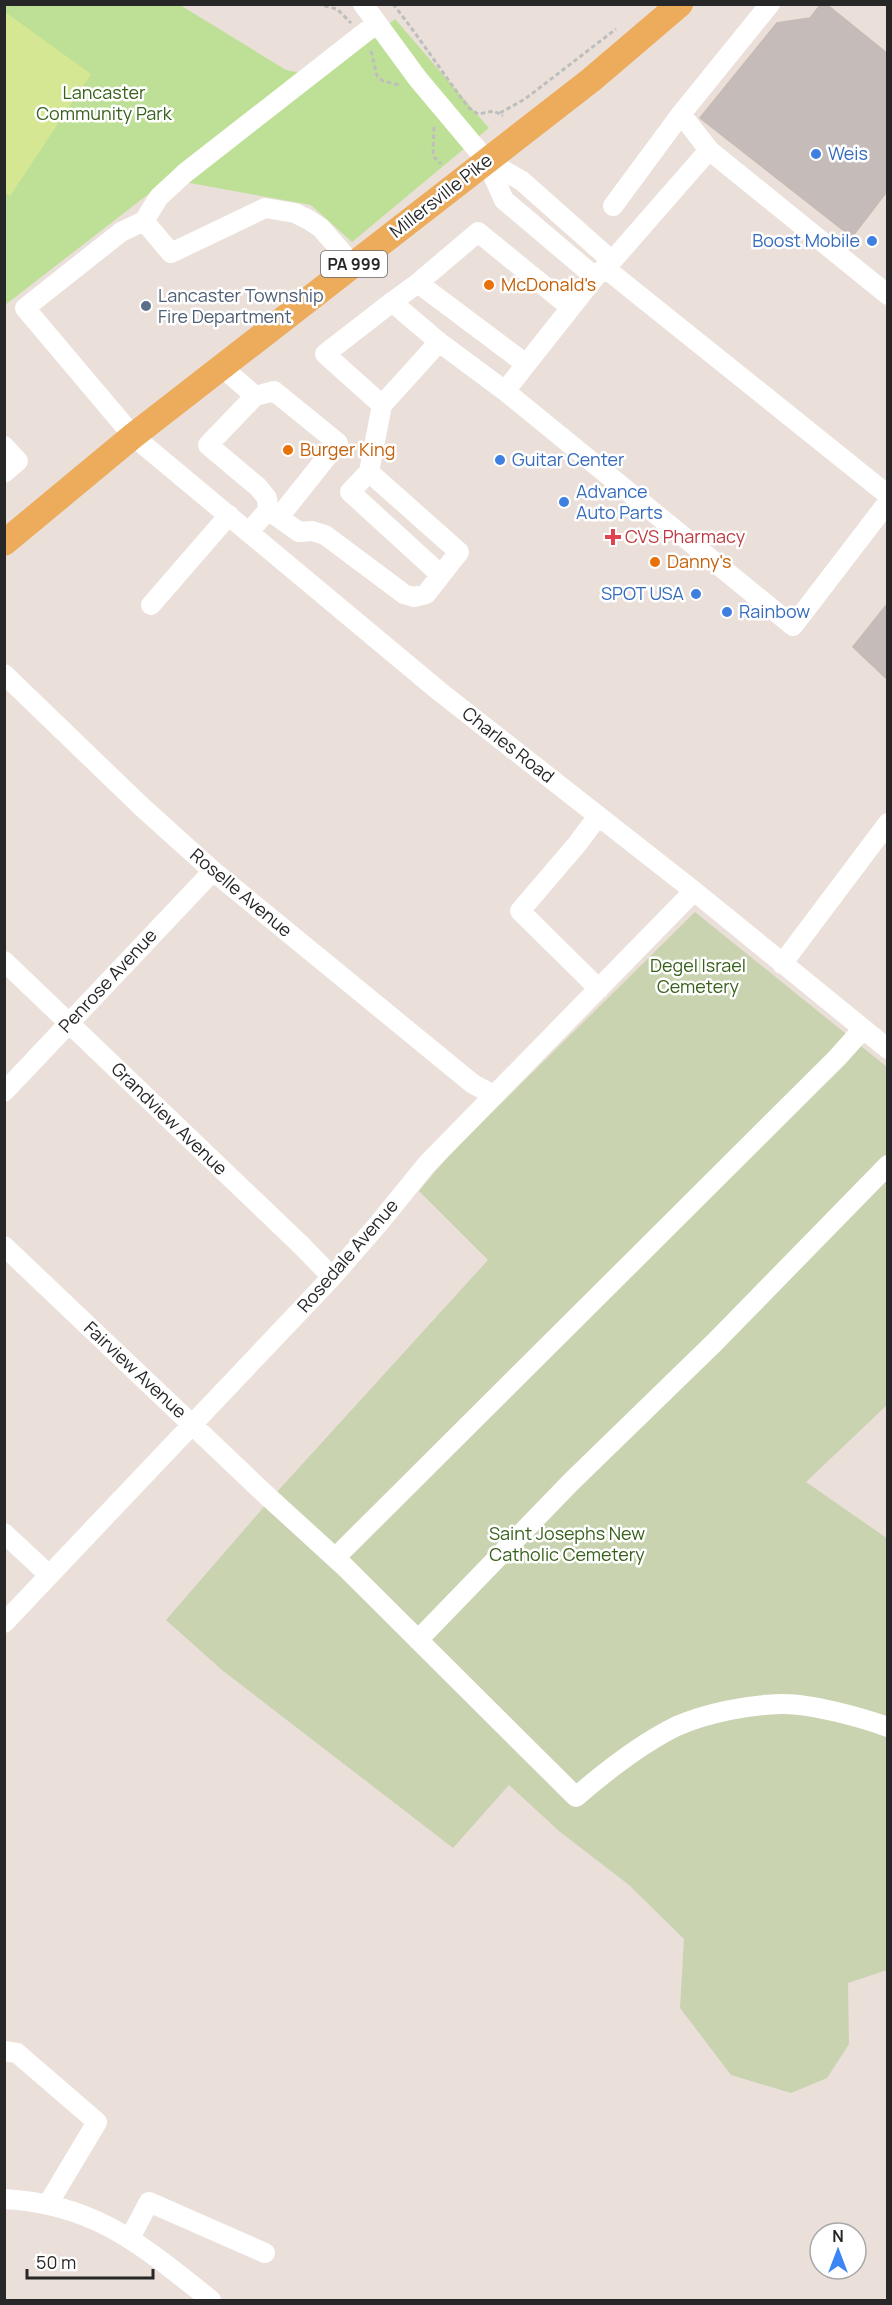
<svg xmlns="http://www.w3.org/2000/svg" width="892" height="2305" viewBox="0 0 892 2305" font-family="Manrope,sans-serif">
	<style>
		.green { fill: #bee096 }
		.cemetery { fill: #c9d3b0 }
		.pitch { fill: #d5e792 }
		.building { fill: #c5bcb9; stroke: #c5bbb3; stroke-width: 1.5 }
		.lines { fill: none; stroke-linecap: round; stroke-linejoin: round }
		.path { stroke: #bebebe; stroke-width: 3; stroke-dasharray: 4.5 3; stroke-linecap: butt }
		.minor { stroke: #fff; stroke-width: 20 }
		.major { stroke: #ecac5b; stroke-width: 26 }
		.shop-dot { fill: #3f7fe0; stroke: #fff; stroke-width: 2 }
		.food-dot { fill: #e8710a; stroke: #fff; stroke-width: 2 }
		.service-dot { fill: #5c6f8a; stroke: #fff; stroke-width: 2 }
		.health-dot { fill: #e0444e; stroke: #fff; stroke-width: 2 }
		.labels { text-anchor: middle; stroke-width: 5; stroke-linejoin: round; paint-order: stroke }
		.shield { fill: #fff; stroke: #686868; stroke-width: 1.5 }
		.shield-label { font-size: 16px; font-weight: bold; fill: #272727 }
		.park-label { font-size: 18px; fill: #38611b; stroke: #fff }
		.shop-label { font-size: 18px; fill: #366cbe; stroke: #fff; text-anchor: start }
		.street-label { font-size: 18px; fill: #272727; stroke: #fff }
		.food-label { font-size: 18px; fill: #c56008; stroke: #fff; text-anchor: start }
		.service-label { font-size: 18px; fill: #4e5e75; stroke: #fff; text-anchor: start }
		.health-label { font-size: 18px; fill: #be3a42; stroke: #fff; text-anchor: start }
	</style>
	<rect width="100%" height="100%" fill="#eadfd9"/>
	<path class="green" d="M5,5H180L286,70C325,81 367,42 395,19L489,128L352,242L311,205L168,179L5,305Z"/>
	<path class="cemetery" d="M695,912L887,1067V1405L806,1482L888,1539L887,1970L848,1983L849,2044L827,2078L791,2093L731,2075L680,2008L684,1939L629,1885L559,1831L509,1785L453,1848L222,1670L166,1620L276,1493L488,1260L419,1191L451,1153Z"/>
	<path class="pitch" d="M5,12L91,74L10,196L4,192Z"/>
	<path class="building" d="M821,4H826L888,54V190L852,237L700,118L777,23L810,18Z
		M888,603V680L853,647Z"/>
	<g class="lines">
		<path class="path" d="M317,4L337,9L351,23
			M393,4C420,38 443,74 469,108L478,114L494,111L503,116
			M371,51L377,76L383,81L399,85
			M500,113L525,99L616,29
			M434,127L433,156L441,164"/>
		<path class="minor" d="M363,4L418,79L486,160L504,200L595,277
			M770,4L681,114L709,150L888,295
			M377,23L185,173L159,197L144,221L121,232L25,308L133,436L439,691L694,891L888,1049
			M709,150L612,261L595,277L505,391L793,626L888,502
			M486,160L522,181L612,261
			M613,206L681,114
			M144,221L171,253L265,208L295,213L309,220L321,228L353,265
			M605,268L888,495
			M418,283L526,364
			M439,342L505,391
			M222,367L255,396
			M382,405L325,354L392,302
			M4,446L18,461L4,473
			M369,472L350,492L441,575
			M268,510L299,532L312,531L325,535L404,594L414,597L426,594L459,552L369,472L382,405L439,342L392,302L418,283L478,232L570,307
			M249,532L268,510L267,498L258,487L208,445L255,396L274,391L338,443L279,517
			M151,605L229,515
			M4,674L142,807L213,871L473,1084L494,1095
			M598,816L578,843L520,911L599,989
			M4,961L301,1245L332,1277
			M782,964L888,823
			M4,1092L213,871
			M4,1246L264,1493L344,1566L576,1797C606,1771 640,1744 677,1726C707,1713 747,1705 780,1704C809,1703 860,1717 888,1727
			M4,1533L48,1574
			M335,1558L837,1058L863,1029
			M4,1623L332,1277L379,1223L427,1164L694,891
			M418,1640L571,1482L714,1343L888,1165
			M4,2051L17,2053L97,2122L48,2204
			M4,2199C97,2204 142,2246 211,2300
			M130,2238L149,2202L265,2253"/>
		<path class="major" d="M4,543L133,436L591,80L680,4"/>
	</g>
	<g class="shop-dot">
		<circle cx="816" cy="154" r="6"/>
		<circle cx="872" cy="241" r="6"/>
		<circle cx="500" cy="460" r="6"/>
		<circle cx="564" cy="502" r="6"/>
		<circle cx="696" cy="594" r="6"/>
		<circle cx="727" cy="612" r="6"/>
	</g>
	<g class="food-dot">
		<circle cx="489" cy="285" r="6"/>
		<circle cx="288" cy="450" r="6"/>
		<circle cx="655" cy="562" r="6"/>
	</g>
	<circle class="service-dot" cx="146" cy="306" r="6"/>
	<path class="health-dot" d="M610 528h6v6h6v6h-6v6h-6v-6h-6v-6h6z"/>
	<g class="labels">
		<rect class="shield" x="321" y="251" width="66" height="26" rx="4.5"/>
		<g class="shield-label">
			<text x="354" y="270">PA 999</text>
		</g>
		<g class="park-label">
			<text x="104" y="99">Lancaster<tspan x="104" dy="21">Community Park</tspan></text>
			<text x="698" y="972">Degel Israel<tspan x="698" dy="21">Cemetery</tspan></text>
			<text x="567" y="1540">Saint Josephs New<tspan x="567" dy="21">Catholic Cemetery</tspan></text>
		</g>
		<g class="shop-label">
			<text x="828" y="160">Weis</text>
			<text x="860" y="247" text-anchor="end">Boost Mobile</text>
			<text x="512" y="466">Guitar Center</text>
			<text x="576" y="498">Advance<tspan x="576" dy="21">Auto Parts</tspan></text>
			<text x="684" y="600" text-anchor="end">SPOT USA</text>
			<text x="739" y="618">Rainbow</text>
		</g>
		<g class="street-label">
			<text transform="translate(441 196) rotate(-38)" y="6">Millersville Pike</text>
			<text transform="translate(508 745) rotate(38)" y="6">Charles Road</text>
			<text transform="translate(241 893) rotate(40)" y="6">Roselle Avenue</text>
			<text transform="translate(108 981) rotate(-47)" y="6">Penrose Avenue</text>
			<text transform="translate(169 1119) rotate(44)" y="6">Grandview Avenue</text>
			<text transform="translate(348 1256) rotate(-49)" y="6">Rosedale Avenue</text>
			<text transform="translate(135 1370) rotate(43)" y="6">Fairview Avenue</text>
		</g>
		<g class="food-label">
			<text x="501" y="291">McDonald's</text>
			<text x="300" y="456">Burger King</text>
			<text x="667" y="568">Danny's</text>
		</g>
		<g class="service-label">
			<text x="158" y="302">Lancaster Township<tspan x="158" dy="21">Fire Department</tspan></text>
		</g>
		<g class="health-label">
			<text x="625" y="543">CVS Pharmacy</text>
		</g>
	</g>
	<rect width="892" height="2305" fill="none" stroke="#272727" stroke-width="12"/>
	<g transform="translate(838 2251)"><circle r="28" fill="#ffffff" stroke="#a9a9a9" stroke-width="1.5"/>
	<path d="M0-4.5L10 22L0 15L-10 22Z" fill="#3b85f4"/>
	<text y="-9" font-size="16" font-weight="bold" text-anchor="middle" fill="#272727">N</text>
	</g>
	<path d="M27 2269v9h126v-9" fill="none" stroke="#272727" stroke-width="3"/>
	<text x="36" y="2269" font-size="18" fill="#272727" stroke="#ffffff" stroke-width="4.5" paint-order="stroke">50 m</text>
</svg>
